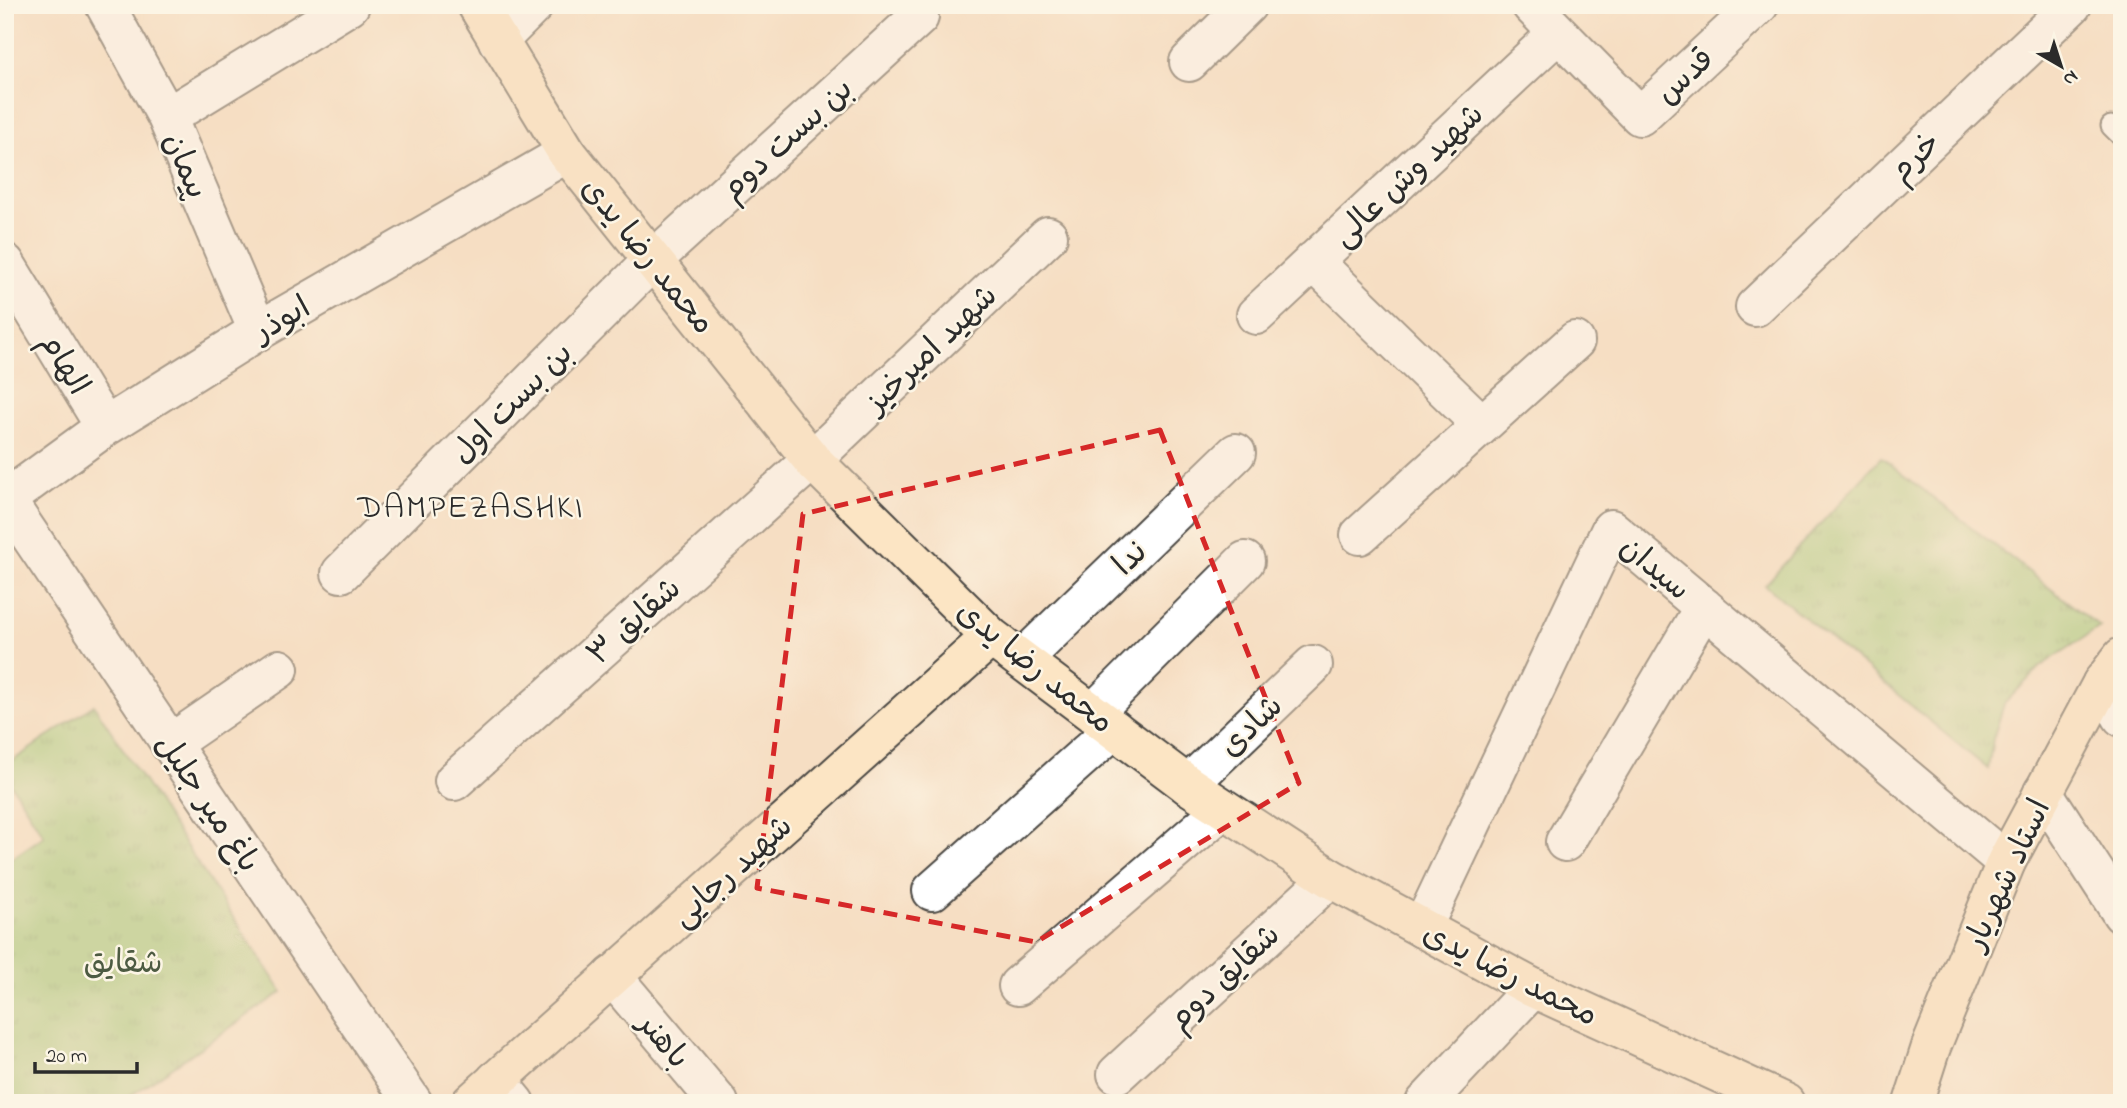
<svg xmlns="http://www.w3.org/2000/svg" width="2127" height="1108" viewBox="0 0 2127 1108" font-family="'Indie Flower','Playpen Sans Arabic',sans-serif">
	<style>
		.park { fill: url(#park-tufts); stroke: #637a52; stroke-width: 2 }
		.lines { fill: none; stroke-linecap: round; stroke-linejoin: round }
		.service-casing { stroke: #494642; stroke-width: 23 }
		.minor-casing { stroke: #494642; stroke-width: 42 }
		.secondary-casing { stroke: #494642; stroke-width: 42 }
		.service { stroke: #fff; stroke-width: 19 }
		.minor { stroke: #fff; stroke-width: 38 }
		.secondary { stroke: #fce5c4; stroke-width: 38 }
		.marked { fill: none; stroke: #d62828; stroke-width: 5; stroke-dasharray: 14 9; stroke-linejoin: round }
		.labels { text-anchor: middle; stroke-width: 5; stroke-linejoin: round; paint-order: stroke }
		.street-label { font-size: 32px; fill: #2b2b2b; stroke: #fcf5e5 }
		.park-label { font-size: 32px; fill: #4d5b42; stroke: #fcf5e5 }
		.neighbourhood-label { font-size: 33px; letter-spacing: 2px; fill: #2b2b2b; stroke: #fcf5e5 }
	</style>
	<defs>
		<pattern id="park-tufts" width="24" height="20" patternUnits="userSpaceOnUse" patternTransform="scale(1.75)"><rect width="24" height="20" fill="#9bca78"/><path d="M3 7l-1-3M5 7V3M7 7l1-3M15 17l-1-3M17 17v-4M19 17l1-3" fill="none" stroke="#7fa463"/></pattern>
	</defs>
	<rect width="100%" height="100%" fill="#fcf5e5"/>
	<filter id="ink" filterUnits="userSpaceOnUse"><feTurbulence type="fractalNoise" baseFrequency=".0143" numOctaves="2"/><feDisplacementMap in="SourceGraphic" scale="14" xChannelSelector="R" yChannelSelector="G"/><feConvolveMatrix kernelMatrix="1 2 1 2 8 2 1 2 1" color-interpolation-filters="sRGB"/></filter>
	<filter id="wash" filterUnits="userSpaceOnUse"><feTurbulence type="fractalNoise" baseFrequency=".00686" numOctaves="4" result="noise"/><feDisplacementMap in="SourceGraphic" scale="28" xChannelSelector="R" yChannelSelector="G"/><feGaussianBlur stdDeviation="1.57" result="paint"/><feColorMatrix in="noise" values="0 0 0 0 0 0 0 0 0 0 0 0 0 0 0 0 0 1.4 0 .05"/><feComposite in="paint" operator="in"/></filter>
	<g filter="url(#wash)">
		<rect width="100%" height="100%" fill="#f6dec3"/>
		<path class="park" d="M1881,457L2100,627L2041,666L2004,704L1993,739L1988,769L1765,585Z
			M94,705L282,992L120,1103H5V863L44,836L5,775V766Z"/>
	</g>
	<g filter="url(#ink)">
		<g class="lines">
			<defs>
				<path id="service" d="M2111,126L2122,137"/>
				<path id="minor" d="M105,5L167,117L258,331
					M1531,5L1640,116L1759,5
					M498,41L534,5
					M1189,62L1247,5
					M167,117L350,5
					M1313,261L1482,425
					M5,263L105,427
					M1755,307L2072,5
					M1256,315L1558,33
					M5,500L105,427L258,331L567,153
					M6,500L413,1103
					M1360,535L1575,341
					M341,573L653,260L919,17
					M1022,660L1236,453
					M2102,683L2122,717
					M1093,713L1245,561
					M170,744L279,669
					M454,781L812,460L1048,236
					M1188,785L1313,665
					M2043,792L2122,914
					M1565,842L1704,607
					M932,891L1114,729
					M1422,928L1611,529L2006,862
					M612,976L719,1103
					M1018,986L1223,809
					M1117,1074L1330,878
					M496,1080L515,1103
					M1425,1103L1533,988"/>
				<path id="secondary" d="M477,5L567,153L812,460L991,637L1188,785L1330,878L1533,988L1785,1103
					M471,1103L991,637
					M1913,1103L1931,1047L2006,862L2102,683L2122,657"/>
			</defs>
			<use href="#service" class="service-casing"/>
			<use href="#minor" class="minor-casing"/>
			<use href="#secondary" class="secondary-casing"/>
			<use href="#service" class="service"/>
			<use href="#minor" class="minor"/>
			<use href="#secondary" class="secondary"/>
		</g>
	</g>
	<path d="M0 0H2127V1108H0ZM1160,430L1299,783L1036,942L757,888L803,514Z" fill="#f6dec3" fill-opacity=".55" fill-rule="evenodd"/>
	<path class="marked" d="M1160,430L1299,783L1036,942L757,888L803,514Z"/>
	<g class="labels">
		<g class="street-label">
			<text transform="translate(1684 75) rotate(-43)" y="11">قدس</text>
			<text transform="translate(786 138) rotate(-42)" y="11">بن بست دوم</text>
			<text transform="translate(1914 156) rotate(-44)" y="11">خرم</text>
			<text transform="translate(187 165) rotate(67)" y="11">پیمان</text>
			<text transform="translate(1407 174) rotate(-43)" y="11">شهید وش عالی</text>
			<text transform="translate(649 255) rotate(51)" y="11">محمد رضا یدی</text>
			<text transform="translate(281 318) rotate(-30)" y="11">ابوذر</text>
			<text transform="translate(930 348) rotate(-44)" y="11">شهید امیرخیز</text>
			<text transform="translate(66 363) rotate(59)" y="11">الهام</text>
			<text transform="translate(511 402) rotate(-45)" y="11">بن بست اول</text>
			<text transform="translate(1129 557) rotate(-44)" y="11">ندا</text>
			<text transform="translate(1656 567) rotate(40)" y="11">سیدان</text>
			<text transform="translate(633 620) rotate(-42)" y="11">شقایق ۳</text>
			<text transform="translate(1036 666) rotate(39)" y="11">محمد رضا یدی</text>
			<text transform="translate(1250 725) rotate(-44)" y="11">شادی</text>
			<text transform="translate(209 802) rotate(56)" y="11">باغ میر جلیل</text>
			<text transform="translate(731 870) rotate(-42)" y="11">شهید رجایی</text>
			<text transform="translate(2006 874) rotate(-65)" y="11">استاد شهریار</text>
			<text transform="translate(1511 973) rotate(27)" y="11">محمد رضا یدی</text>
			<text transform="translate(1223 976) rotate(-43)" y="11">شقایق دوم</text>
			<text transform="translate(665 1040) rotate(50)" y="11">باهنر</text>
		</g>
		<g class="park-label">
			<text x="123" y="972">شقایق</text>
		</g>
		<g class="neighbourhood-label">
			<text x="471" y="517">DAMPEZASHKI</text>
		</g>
	</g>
	<rect width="2127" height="1108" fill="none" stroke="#fcf5e5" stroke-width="28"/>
	<g transform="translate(2061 66) rotate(141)" stroke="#fcf5e5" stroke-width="5" paint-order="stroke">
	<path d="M0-5L12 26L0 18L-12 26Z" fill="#2b2b2b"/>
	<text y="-10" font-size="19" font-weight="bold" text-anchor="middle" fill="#2b2b2b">N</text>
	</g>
	<path d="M35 1062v10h102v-10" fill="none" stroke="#2b2b2b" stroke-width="3.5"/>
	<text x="46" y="1062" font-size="21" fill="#2b2b2b" stroke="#fcf5e5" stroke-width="5" paint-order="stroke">20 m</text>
</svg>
